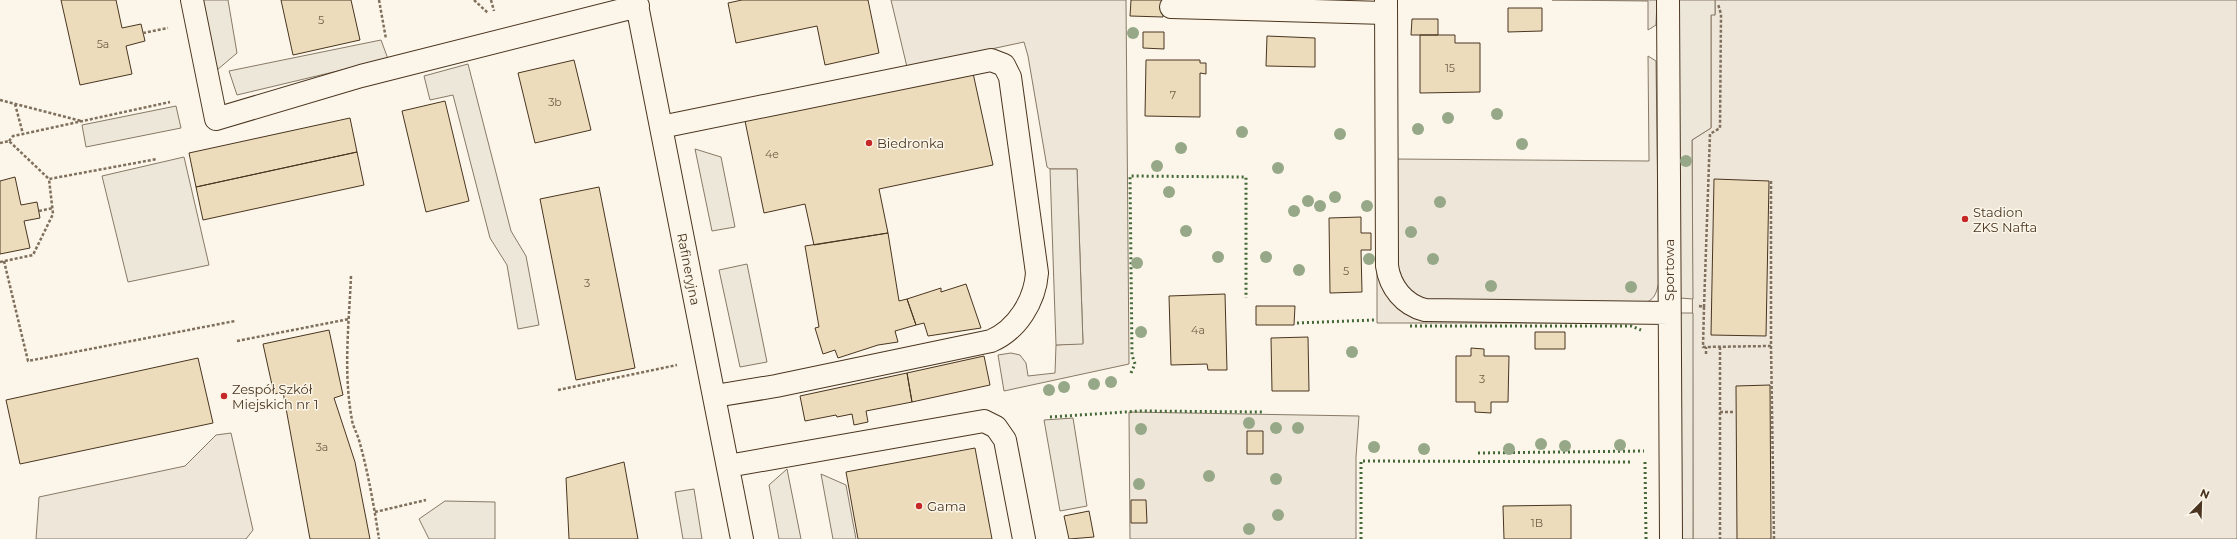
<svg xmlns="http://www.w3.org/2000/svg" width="2237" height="539" viewBox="0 0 2237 539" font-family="Montserrat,sans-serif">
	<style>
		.green { fill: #ede6d9; stroke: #887966 }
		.parking { fill: #ede7d9; stroke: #887966 }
		.building { fill: #ecdcbc; stroke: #4a3520 }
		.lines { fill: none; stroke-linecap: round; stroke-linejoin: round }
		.minor-casing { stroke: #4a3520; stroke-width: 24 }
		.path { stroke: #7f6f5c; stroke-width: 2.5; stroke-dasharray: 3 2; stroke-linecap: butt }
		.minor { stroke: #fbf6e9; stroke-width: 22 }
		.hedge { stroke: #436837; stroke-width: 3; stroke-dasharray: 2 3; stroke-linecap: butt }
		.tree { fill: #96a887 }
		.poi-dot { fill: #c62828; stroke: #fbf6e9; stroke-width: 1.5 }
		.labels { text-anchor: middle; stroke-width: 3; stroke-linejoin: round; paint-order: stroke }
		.number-label { font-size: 11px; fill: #725f47 }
		.poi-label { font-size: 13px; fill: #4a3520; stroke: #fbf6e9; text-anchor: start }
		.street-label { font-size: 13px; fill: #4a3520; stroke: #fbf6e9 }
	</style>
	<rect width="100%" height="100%" fill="#fbf6e9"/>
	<path class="green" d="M891,0H1126L1129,364L1004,391L998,355L1011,353L1020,355L1026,363L1028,376L1055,373L1056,345L1083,343L1077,169H1050L1047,167L1028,56L1024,42L907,67Z
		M1552,0H1657L1656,25L1648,30V1Z
		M1715,0H2237V539H1693L1692,140L1711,128V14L1715,15Z
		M1648,56L1656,61L1659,282C1656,294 1655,300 1642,304L1431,301L1413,295L1397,277L1395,159L1649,161Z
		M1377,171L1394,304L1644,323H1377Z
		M1129,412L1359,416L1356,457V539H1130Z
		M231,433L253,530L246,539H36L39,497L185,466L216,435Z"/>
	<path class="parking" d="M203,0H228L237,53L217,70Z
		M1679,0H1715V15H1711V128L1692,140L1693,299L1680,298Z
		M381,40L388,59L237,95L229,71Z
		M468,64L511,231L526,256L539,325L518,329L507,265L490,238L453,95L430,100L424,76Z
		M176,106L181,128L86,147L82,125Z
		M695,149L721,157L735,227L712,231Z
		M184,157L209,265L128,282L102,176Z
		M1050,169H1077L1083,344L1056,345Z
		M747,264L767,362L740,367L719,270Z
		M1679,313H1693V539H1681Z
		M1073,418L1087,506L1060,511L1044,420Z
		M787,469L801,539H779L769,485Z
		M821,474L846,485L856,539H833Z
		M694,489L702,539H683L675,492Z
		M445,501L495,502V539H429L419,519Z"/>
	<path class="building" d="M61,0H116L122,28L141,24L145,41L126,46L132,74L80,85Z
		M281,0H351L360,40L293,55Z
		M742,0H868L879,53L825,65L817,26L736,43L728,3Z
		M1131,0H1163V17L1130,16Z
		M1508,8H1542V31L1508,32Z
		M1412,19H1438V35H1411Z
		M1143,32H1164V49L1143,48Z
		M1420,35H1455V43H1480V92L1420,93Z
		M1267,36L1315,38V67L1266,66Z
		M574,60L591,130L535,143L518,73Z
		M1146,60H1200V63H1206V74L1200,73V117L1145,116Z
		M973,73L993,165L879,189L888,233L814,245L805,204L764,213L745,121Z
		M445,101L469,201L426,212L402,111Z
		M350,118L357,152L196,187L189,153Z
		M357,152L364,185L203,220L196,187Z
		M15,177L21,205L37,202L40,218L24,221L30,248L0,254V181Z
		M1714,179L1769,181L1766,336L1711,335Z
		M599,187L635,368L576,380L540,199Z
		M1361,217V233H1371V250H1361L1362,292L1330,293L1329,218Z
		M888,233L899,301L907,299L916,325L895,331L898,342L878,345L838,358L835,350L823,354L815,328L819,327L805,246Z
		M966,284L981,328L928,336L924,323L916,325L907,299L941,288V292Z
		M1225,294L1227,370H1208L1207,364L1171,365L1169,296Z
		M1256,306H1295L1294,325H1256Z
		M329,330L343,395L334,398L355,462L370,539H310L283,392L274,394L263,344Z
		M1535,332H1565V349H1535Z
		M1308,337L1309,391H1272L1271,338Z
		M1471,348L1484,349V356H1509L1508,402H1491V413L1475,412V402H1456V356H1471Z
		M984,356L990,385L912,402L907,373Z
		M198,358L213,423L20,464L6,400Z
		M907,373L912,402L866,411L868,422L854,425L852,414L837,417L836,415L805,421L800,396Z
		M1770,385L1771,539H1737L1736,386Z
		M1247,431H1263V454H1247Z
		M975,448L992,539H858L846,472Z
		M624,462L638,539H569L566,478Z
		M1131,500H1146L1147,523H1131Z
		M1571,505V539H1504L1503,506Z
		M1089,511L1094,537L1069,539L1064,516Z"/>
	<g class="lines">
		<defs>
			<path id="minor" d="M192,0L216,119L361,76L638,6
				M636,0L742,539
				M1386,0L1387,266C1390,287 1404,305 1425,310L1669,313
				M1668,0L1671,539
				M1171,7L1385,13
				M661,127L991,60L1004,65L1010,77L1037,273C1035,301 1017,330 991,341L776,386L715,396
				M728,466L984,421L996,427L1005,440L1024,539"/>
		</defs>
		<use href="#minor" class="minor-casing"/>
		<path class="path" d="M379,0L386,39
			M474,0L488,13
			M491,0L494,11
			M143,33L168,28
			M0,100L81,121
			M15,104L23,134
			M9,141L13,136L23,134L170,102
			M0,143L9,141L49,179
			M39,211L53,208
			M4,261L28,361L235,321
			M0,262L33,255L53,214L49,179L157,159
			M351,276C349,324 343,372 352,420C353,427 357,433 359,440C368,472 374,506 379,539
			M1699,306L1704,307L1703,347L1771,346V179
			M1704,307L1710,134L1720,128L1721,14L1718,4
			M237,341L349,319
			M1771,346L1774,539
			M1720,347V539
			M1706,354V347
			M558,390L677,365
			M1720,412H1735
			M375,512L426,500"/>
		<use href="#minor" class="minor"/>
		<path class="hedge" d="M1297,323L1374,320
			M1410,326H1631L1641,330
			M1131,373L1135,364L1132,355L1130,176L1246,177V298
			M1050,417L1140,411L1262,412
			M1478,453L1644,451
			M1645,462L1646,539
			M1361,539V461L1633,462"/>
	</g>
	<g class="tree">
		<circle cx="1133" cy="33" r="6"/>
		<circle cx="1497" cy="114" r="6"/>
		<circle cx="1448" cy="118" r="6"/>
		<circle cx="1418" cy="129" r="6"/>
		<circle cx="1242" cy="132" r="6"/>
		<circle cx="1340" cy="134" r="6"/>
		<circle cx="1522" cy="144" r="6"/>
		<circle cx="1181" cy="148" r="6"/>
		<circle cx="1686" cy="161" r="6"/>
		<circle cx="1157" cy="166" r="6"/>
		<circle cx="1278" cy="168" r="6"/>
		<circle cx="1169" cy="192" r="6"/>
		<circle cx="1335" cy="197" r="6"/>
		<circle cx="1308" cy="201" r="6"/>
		<circle cx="1440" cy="202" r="6"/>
		<circle cx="1320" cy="206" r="6"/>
		<circle cx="1367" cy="206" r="6"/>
		<circle cx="1294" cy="211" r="6"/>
		<circle cx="1186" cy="231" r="6"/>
		<circle cx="1411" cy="232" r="6"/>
		<circle cx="1218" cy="257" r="6"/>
		<circle cx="1266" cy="257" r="6"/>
		<circle cx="1369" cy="259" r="6"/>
		<circle cx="1433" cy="259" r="6"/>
		<circle cx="1137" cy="263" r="6"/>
		<circle cx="1299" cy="270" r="6"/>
		<circle cx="1491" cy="286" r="6"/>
		<circle cx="1631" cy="287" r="6"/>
		<circle cx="1141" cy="332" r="6"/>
		<circle cx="1352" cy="352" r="6"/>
		<circle cx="1111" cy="382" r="6"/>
		<circle cx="1094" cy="384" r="6"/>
		<circle cx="1064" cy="387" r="6"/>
		<circle cx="1049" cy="390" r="6"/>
		<circle cx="1249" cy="423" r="6"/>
		<circle cx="1276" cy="428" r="6"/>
		<circle cx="1298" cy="428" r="6"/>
		<circle cx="1141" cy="429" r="6"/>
		<circle cx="1541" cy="444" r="6"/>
		<circle cx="1620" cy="445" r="6"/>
		<circle cx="1565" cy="446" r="6"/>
		<circle cx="1374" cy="447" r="6"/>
		<circle cx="1424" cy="449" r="6"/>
		<circle cx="1509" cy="449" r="6"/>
		<circle cx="1209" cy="476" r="6"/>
		<circle cx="1276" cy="479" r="6"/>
		<circle cx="1139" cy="484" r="6"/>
		<circle cx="1278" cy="515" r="6"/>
		<circle cx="1249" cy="529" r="6"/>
	</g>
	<g class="poi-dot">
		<circle cx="869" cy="143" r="4"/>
		<circle cx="1965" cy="219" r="4"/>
		<circle cx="224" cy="396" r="4"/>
		<circle cx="919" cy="506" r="4"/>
	</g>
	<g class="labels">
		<g class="number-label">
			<text x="321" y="24">5</text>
			<text x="103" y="48">5a</text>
			<text x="1450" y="72">15</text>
			<text x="1173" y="99">7</text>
			<text x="555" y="106">3b</text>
			<text x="772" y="158">4e</text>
			<text x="1346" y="275">5</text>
			<text x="587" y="287">3</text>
			<text x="1198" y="334">4a</text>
			<text x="1482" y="383">3</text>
			<text x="322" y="451">3a</text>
			<text x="1537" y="527">1B</text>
		</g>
		<g class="poi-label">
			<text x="877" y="148">Biedronka</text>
			<text x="1973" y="217">Stadion<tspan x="1973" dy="15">ZKS Nafta</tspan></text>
			<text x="232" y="394">Zespół Szkół<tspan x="232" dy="15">Miejskich nr 1</tspan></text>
			<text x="927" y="511">Gama</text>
		</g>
		<g class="street-label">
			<text transform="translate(689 269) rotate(79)" y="5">Rafineryjna</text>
			<text transform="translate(1669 270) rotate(-90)" y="5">Sportowa</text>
		</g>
	</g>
	<g transform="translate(2201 503) rotate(23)" stroke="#fbf6e9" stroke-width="3" paint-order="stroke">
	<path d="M0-3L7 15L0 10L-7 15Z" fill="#4a3520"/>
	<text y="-6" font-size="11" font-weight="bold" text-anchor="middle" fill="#4a3520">N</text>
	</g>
</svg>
